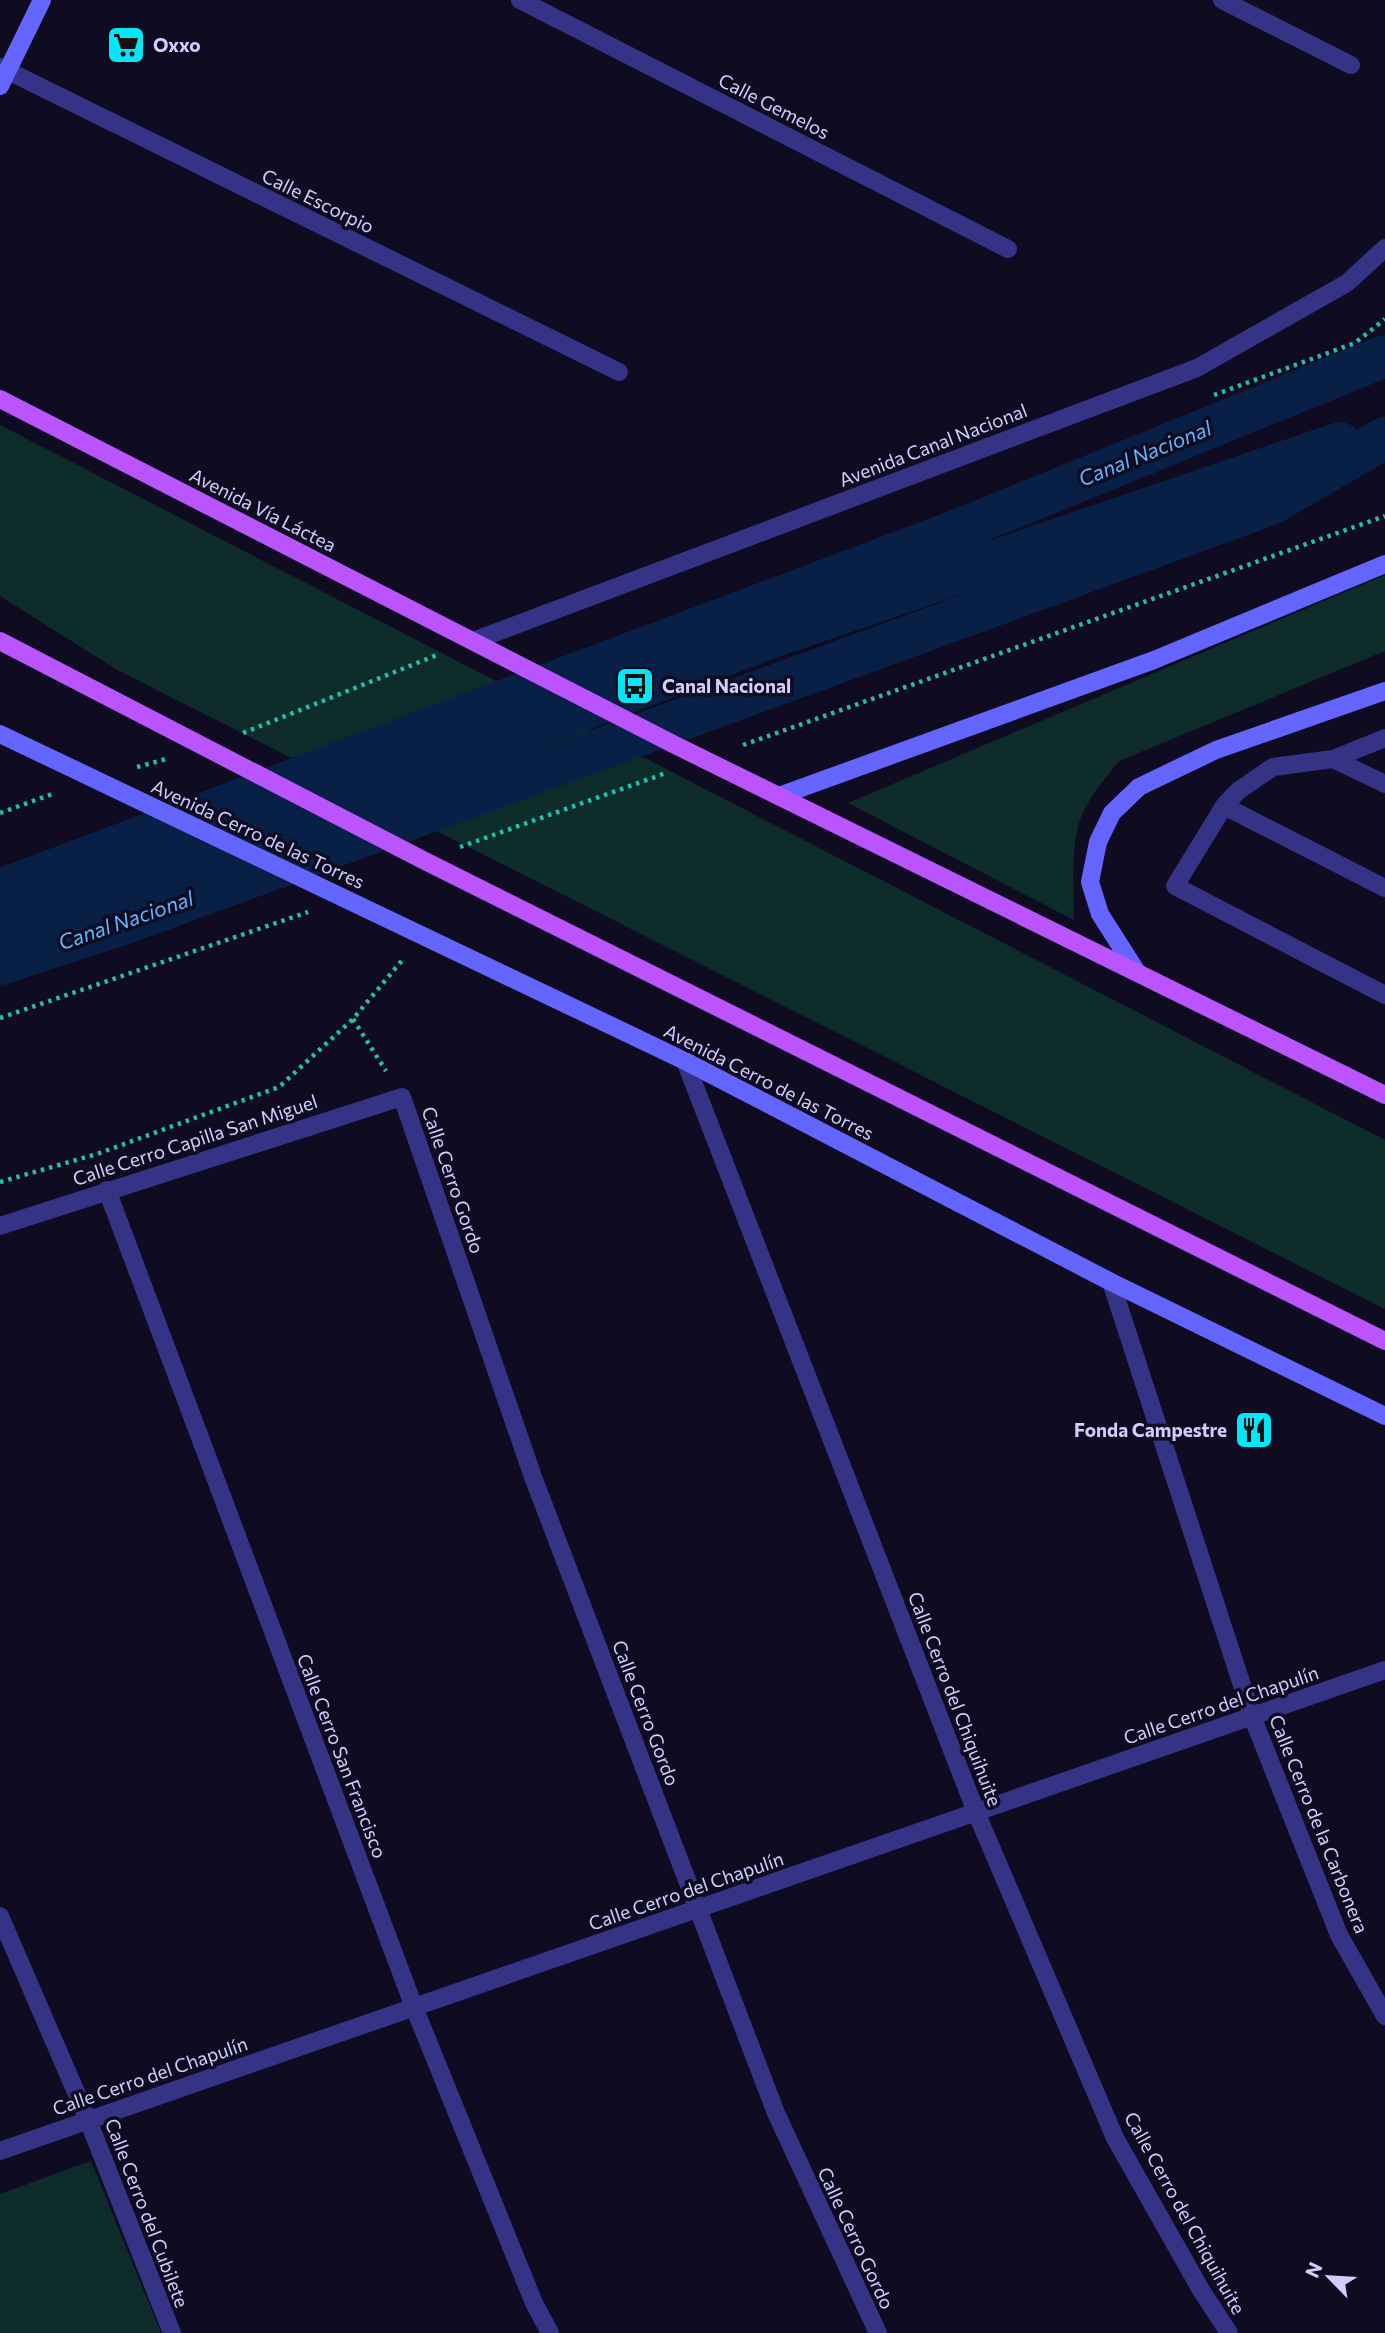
<svg xmlns="http://www.w3.org/2000/svg" width="1385" height="2333" viewBox="0 0 1385 2333" font-family="Commissioner,sans-serif">
	<style>
		.green { fill: #0e2c2a }
		.lines { fill: none; stroke-linecap: round; stroke-linejoin: round }
		.canal { stroke: #082045; stroke-width: 42 }
		.path { stroke: #25bbad; stroke-width: 4.5; stroke-dasharray: 3.5 5; stroke-linecap: butt }
		.lane { stroke: #343385; stroke-width: 18 }
		.street { stroke: #343385; stroke-width: 18 }
		.secondary { stroke: #6465ff; stroke-width: 18 }
		.primary { stroke: #ba54ff; stroke-width: 18 }
		.labels { text-anchor: middle; stroke-width: 7; stroke-linejoin: round; paint-order: stroke }
		.poi-label { font-size: 19px; font-weight: bold; fill: #d1cdff; stroke: #0f0c22; text-anchor: start }
		.street-label { font-size: 19px; fill: #d1cdff; stroke: #0f0c22 }
		.water-label { font-size: 21px; font-style: italic; fill: #5bb8ff; stroke: #0f0c22 }
	</style>
	<rect width="100%" height="100%" fill="#0f0c22"/>
	<path class="green" d="M0,425L1385,1140V1309L119,671L0,596Z
		M1385,575V651L1119,761C1103,781 1082,805 1077,831C1071,860 1074,891 1074,920L848,803Z
		M91,2161L161,2333H0V2194Z"/>
	<g class="lines">
		<path class="canal" d="M0,890L951,533L1385,356
			M0,924L182,863L772,637L1340,443
			M0,964L120,925L1271,504L1385,438"/>
		<path class="path" d="M1214,395L1355,343L1385,319
			M243,733L437,655
			M743,745L1385,516
			M137,767L166,759
			M0,813L55,793
			M460,847L666,773
			M0,1018L308,912
			M353,1019L386,1071
			M0,1182L97,1154L279,1087L353,1019L404,958"/>
		<path class="lane" d="M1385,738L1333,759L1273,767L1238,791L1224,806L1175,886L1385,995
			M1333,759L1385,784
			M1224,806L1385,888"/>
		<path class="street" d="M520,0L1008,249
			M1222,0L1351,65
			M0,67L619,372
			M473,641L1197,368L1347,283L1385,248
			M685,1061L976,1812L1115,2138L1201,2290L1229,2333
			M107,1190L414,2007L534,2303L550,2333
			M0,1226L402,1097L533,1477L776,2113L878,2333
			M1111,1282L1252,1716L1339,1935L1385,2016
			M0,1916L88,2120L172,2333
			M0,2151L1385,1670"/>
		<path class="secondary" d="M0,86L42,0
			M0,734L685,1061L1111,1282L1385,1416
			M779,796L1154,660L1385,564
			M1137,972L1100,914L1090,882L1098,842L1112,813L1139,787L1216,750L1385,691"/>
		<path class="primary" d="M0,399L675,745L1385,1095
			M0,641L423,860L1385,1341"/>
	</g>
	<defs>
		<symbol id="supermarket-square" viewBox="-11 -11 22 22"><rect x="-9" y="-9" width="18" height="18" rx="4" fill="#00e7f8" stroke="#0f0c22"/><path d="M-6-5.5h2.5l.6 2H6L4.5 2H-2.5L-4.4-4H-6ZM-1.5 3.2a1.3 1.3 0 1 0 .1 0ZM3 3.2a1.3 1.3 0 1 0 .1 0Z" fill="#111"/></symbol>
		<symbol id="bus-square" viewBox="-11 -11 22 22"><rect x="-9" y="-9" width="18" height="18" rx="4" fill="#00e7f8" stroke="#0f0c22"/><path d="M-5-6H5V4H4V6H2V4H-2V6H-4V4H-5ZM-3.5-4V0h7V-4ZM-3.5 1.2v1.5H-2V1.2ZM2 1.2v1.5H3.5V1.2Z" fill="#111"/></symbol>
		<symbol id="restaurant-square" viewBox="-11 -11 22 22"><rect x="-9" y="-9" width="18" height="18" rx="4" fill="#00e7f8" stroke="#0f0c22"/><path d="M-5-6h1v4h1v-4h1v4h1v-4h1v5L-1.5 .5V6h-2V.5L-5-1ZM5-6V6H3V1.5H1.5Q1.5-4 5-6Z" fill="#111"/></symbol>
	</defs>
	<g fill-rule="evenodd">
		<use href="#supermarket-square" x="104" y="23" width="44" height="44"/>
		<use href="#bus-square" x="613" y="664" width="44" height="44"/>
		<use href="#restaurant-square" x="1232" y="1408" width="44" height="44"/>
	</g>
	<g class="labels">
		<g class="poi-label">
			<text x="153" y="52">Oxxo</text>
			<text x="662" y="693">Canal Nacional</text>
			<text x="1227" y="1437" text-anchor="end">Fonda Campestre</text>
		</g>
		<g class="street-label">
			<text transform="translate(774 106) rotate(27)" y="7">Calle Gemelos</text>
			<text transform="translate(318 201) rotate(26)" y="7">Calle Escorpio</text>
			<text transform="translate(933 445) rotate(-21)" y="7">Avenida Canal Nacional</text>
			<text transform="translate(263 510) rotate(27)" y="7">Avenida Vía Láctea</text>
			<text transform="translate(258 834) rotate(25)" y="7">Avenida Cerro de las Torres</text>
			<text transform="translate(769 1082) rotate(27)" y="7">Avenida Cerro de las Torres</text>
			<text transform="translate(195 1140) rotate(-18)" y="7">Calle Cerro Capilla San Miguel</text>
			<text transform="translate(453 1180) rotate(71)" y="7">Calle Cerro Gordo</text>
			<text transform="translate(955 1699) rotate(69)" y="7">Calle Cerro del Chiquihuite</text>
			<text transform="translate(1221 1705) rotate(-19)" y="7">Calle Cerro del Chapulín</text>
			<text transform="translate(646 1713) rotate(69)" y="7">Calle Cerro Gordo</text>
			<text transform="translate(342 1756) rotate(69)" y="7">Calle Cerro San Francisco</text>
			<text transform="translate(1319 1824) rotate(68)" y="7">Calle Cerro de la Carbonera</text>
			<text transform="translate(686 1891) rotate(-19)" y="7">Calle Cerro del Chapulín</text>
			<text transform="translate(150 2076) rotate(-19)" y="7">Calle Cerro del Chapulín</text>
			<text transform="translate(147 2213) rotate(69)" y="7">Calle Cerro del Cubilete</text>
			<text transform="translate(1185 2213) rotate(61)" y="7">Calle Cerro del Chiquihuite</text>
			<text transform="translate(856 2238) rotate(65)" y="7">Calle Cerro Gordo</text>
		</g>
		<g class="water-label">
			<text transform="translate(1145 454) rotate(-22)" y="7">Canal Nacional</text>
			<text transform="translate(126 921) rotate(-19)" y="7">Canal Nacional</text>
		</g>
	</g>
	<g transform="translate(1329 2277) rotate(295)" stroke="#0f0c22" stroke-width="5" paint-order="stroke">
	<path d="M0-5L12 26L0 18L-12 26Z" fill="#d1cdff"/>
	<text y="-10" font-size="19" font-weight="bold" text-anchor="middle" fill="#d1cdff">N</text>
	</g>
</svg>
